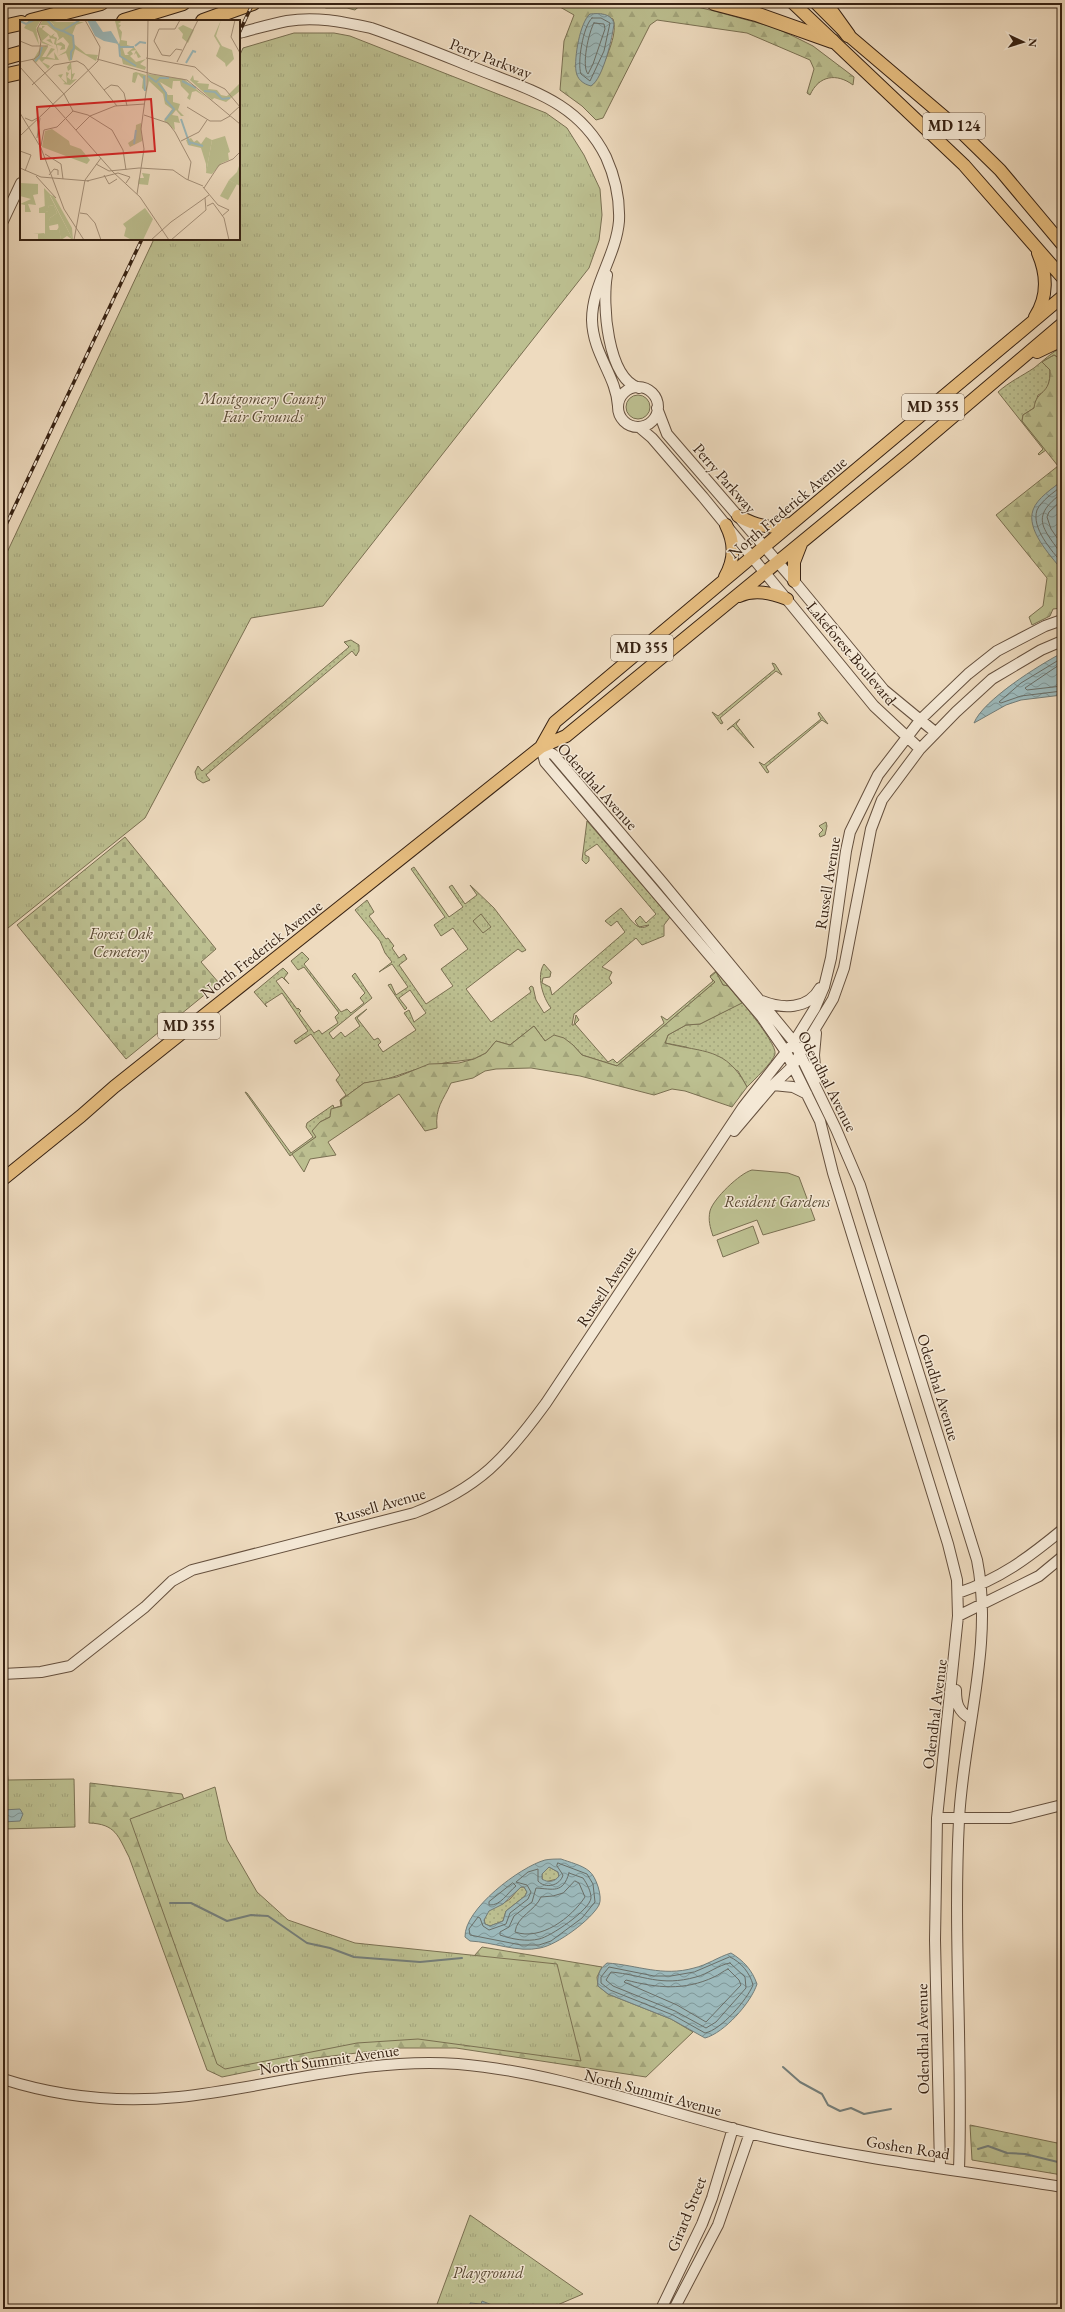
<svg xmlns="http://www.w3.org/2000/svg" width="1065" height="2312" viewBox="0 0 1065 2312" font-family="'EB Garamond',serif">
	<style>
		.grass { fill: url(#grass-dots); stroke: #7a7052 }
		.forest { fill: url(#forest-firs); stroke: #7a7052; fill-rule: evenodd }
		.cemetery { fill: url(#cemetery-stones); stroke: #7a7052 }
		.park { fill: url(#park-tufts); stroke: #7a7052 }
		.garden { fill: #bcbf90; stroke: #7a7052 }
		.water { fill: url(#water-waves); stroke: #747d78; fill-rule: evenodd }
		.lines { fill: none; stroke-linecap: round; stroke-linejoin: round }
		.shore { stroke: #6a6e67; stroke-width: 1 }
		.stream { stroke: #747d78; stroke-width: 2 }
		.tertiary-casing { stroke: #65503e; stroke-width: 12 }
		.primary-casing { stroke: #372213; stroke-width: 14 }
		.motorway-casing { stroke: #372213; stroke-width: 16 }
		.tertiary { stroke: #f4e8d5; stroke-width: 10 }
		.primary { stroke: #e7be80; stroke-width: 12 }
		.motorway { stroke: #e7be80; stroke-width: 14 }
		.rail-casing { stroke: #372213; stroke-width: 3.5 }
		.rail { stroke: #f4e8d5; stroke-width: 2; stroke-dasharray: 6; stroke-linecap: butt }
		.labels { text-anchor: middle; stroke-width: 3; stroke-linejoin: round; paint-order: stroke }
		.shield { fill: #f4e8d5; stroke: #705d4d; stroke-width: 1 }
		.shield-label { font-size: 15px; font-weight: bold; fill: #372213 }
		.street-label { font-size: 16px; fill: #372213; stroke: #f4e8d5 }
		.park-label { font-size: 16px; font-style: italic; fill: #584932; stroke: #f4e8d5 }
		.inset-river { fill: none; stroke: #9cb9bb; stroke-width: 2 }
		.inset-road { fill: none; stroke: #a5917a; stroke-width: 1 }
		.view { fill: #d62828; fill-opacity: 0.15; stroke: #d62828; stroke-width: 2 }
		.inset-edge { fill: none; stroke: #372213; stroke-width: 2 }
	</style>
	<defs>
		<pattern id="grass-dots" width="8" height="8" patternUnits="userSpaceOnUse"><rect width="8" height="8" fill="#bcbf90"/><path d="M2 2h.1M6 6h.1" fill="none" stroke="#a2a47b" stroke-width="1.8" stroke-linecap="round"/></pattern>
		<pattern id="forest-firs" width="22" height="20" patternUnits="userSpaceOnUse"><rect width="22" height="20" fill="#bcbf90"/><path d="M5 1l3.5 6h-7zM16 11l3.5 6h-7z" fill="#a2a47b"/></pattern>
		<pattern id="cemetery-stones" width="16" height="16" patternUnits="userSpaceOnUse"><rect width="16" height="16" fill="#bcbf90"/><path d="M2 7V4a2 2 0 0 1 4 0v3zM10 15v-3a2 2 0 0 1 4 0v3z" fill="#a2a47b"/></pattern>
		<pattern id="park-tufts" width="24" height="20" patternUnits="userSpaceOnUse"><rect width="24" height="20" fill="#bcbf90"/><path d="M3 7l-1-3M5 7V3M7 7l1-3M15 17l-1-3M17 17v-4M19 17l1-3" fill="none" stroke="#a2a47b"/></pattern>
		<pattern id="water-waves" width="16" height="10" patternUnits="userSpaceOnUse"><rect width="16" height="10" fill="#9cb9bb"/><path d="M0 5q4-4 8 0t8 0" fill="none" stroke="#809697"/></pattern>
	</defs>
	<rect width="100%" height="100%" fill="#eedbbf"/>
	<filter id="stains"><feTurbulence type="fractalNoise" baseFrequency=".005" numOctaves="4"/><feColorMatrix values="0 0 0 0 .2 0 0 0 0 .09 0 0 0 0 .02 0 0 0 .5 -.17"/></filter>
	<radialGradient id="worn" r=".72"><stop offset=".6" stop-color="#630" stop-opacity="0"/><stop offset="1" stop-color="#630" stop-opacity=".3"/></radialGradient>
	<path class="grass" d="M1062,347V360L1054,355L1042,362L1050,370C1050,381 1049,391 1038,395L1034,408L1023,415L1022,421L1046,450L1039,455L1038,454L1043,449L998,392C1009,382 1022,376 1034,368C1044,360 1051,353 1062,347Z
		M351,640L359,645V651L356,656L352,651L206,775L210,780L203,783L197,779L195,772L198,766L202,771L349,647L344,642Z
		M772,663L775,664L782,675L776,671L720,718L723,723L721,724L712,712L718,716L775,669Z
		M819,712L828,724L822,720L766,767L769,772L767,773L759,762L764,765L821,719L818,714Z
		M740,719L736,724L754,748L733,726L727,730Z
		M587,821L670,917L664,925V936L642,945L636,938L602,967L612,972L609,978L612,983L574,1014L572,1025H574L576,1015L579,1020L575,1024L608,1062L613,1059L617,1063L664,1023L661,1016L667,1020L713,981L710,976L716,971C725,982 778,1042 775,1054C773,1062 754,1080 747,1087L738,1071L686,1047L665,1043L668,1035L686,1025L700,1024L741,1003L728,986L723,985L716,972L715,982L617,1066L582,1055L573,1045L545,1041L534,1026L510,1045L496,1041L486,1053L474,1059L444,1063L414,1070L381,1081L364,1083L341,1100L343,1106L330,1117L320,1122L316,1137L290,1156L245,1092L247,1093L291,1153L313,1137L306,1127L307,1123L333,1105L334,1108L341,1106L340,1100L346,1095L336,1080L340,1075L311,1034L296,1044L294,1041L308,1031L282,993L265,1004L267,1007L254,992L283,968L288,973L284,978L289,984L282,977L276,981L297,1009L298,1008L301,1011L299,1013L314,1033L319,1030L322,1034L338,1023L335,1017L339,1013L304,967L298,970L291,961L302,952L309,959L304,964L341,1012L347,1009L351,1013L364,1003L360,998L365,993L352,976L355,973L372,998L329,1033L333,1039L341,1032L345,1037L360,1026L355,1018L367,1009L357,1018L374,1040L378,1038L381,1042L378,1045L383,1052L416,1030L404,1013L409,1010L414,1022L426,1013L410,990L399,998L407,1008L405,1010L388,985L391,984L396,995L408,987L392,964L379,972L392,962L385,953L380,941L355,910L367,900L374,912L369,916L386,939L388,938L394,946L392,948L399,958L404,954L407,959L399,965L426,1004L453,986L441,969L468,949L453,928L441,936L434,925L445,917L411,869L414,867L449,917L463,907L449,887L452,885L465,904L477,895L470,885L494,908L526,950L522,952L518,949L466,989L491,1022L531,992L529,988L531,986L533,987L536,1000L544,1013L551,1008C543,998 536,976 544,964L551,972L550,977L543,978L542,983L550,987L552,995L625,932L617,921L611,926L605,921L621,908C629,916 637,934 649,925L639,927L635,921L640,916L646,923L656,914L597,844L585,852V855L589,857V861L586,864L582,860Z
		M826,822L827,826L825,835L820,837L819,834L823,830L819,826Z
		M549,1867L558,1872L559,1876L557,1879L545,1882L542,1879V1874Z
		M521,1887H524L527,1892L525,1896L506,1911L503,1921L490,1926L485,1924C481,1908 501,1906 510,1899C514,1895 516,1891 521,1887Z"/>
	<path class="forest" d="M302,3H363L355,10L347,8H326L313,3Z
		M553,3H681L714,11L773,27L793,36L813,46L854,77L853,85C837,73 819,75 810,95L807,93L814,69L810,60L747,33L657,20L650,25L603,118L596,120L582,106L560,90L564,41L574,15ZM601,14L613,19C618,33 607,55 602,68Z
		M1054,355L1062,360V481C1024,510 1025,518 1051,556C1054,560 1061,566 1062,571C1065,582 1062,597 1062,608L1053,609L1050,616L1032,625L1029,617L1043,606L1047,578L996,515L1058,466L1022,421L1023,415L1034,408C1036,389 1051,396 1050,370L1042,362Z
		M716,972L723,985L728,986L742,1003L700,1024L686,1025L668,1035L665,1043C704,1053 726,1047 747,1087L732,1107L685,1091L672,1089L654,1095L580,1076L531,1068L496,1069L485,1071L473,1078L451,1083C443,1101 435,1107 437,1128L425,1131L399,1094L328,1142L336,1155L310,1159L304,1172L292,1154L316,1137L312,1131L320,1122L330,1117L331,1109L342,1106L341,1100L364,1083L397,1077L429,1064L459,1063L474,1059L486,1053L496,1041L510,1045L534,1026L545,1041L554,1035L564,1038L573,1045L582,1055L617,1066L715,982L710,977Z
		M90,1783L182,1794L201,1848L257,1933L467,1964L482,1947L602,1967L597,1977L598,1986L608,1994L671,2019L693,2032L646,2077L456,2048H399L315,2058L222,2077L207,2070L129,1857C118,1836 116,1824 89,1823Z
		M970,2125L1062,2144V2175L972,2160Z"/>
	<path class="cemetery" d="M125,837L216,949L201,962L219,983L126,1059L17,925Z"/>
	<path class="park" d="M294,33H334L350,36L546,113L567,128L584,155L600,189L602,215L599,240L589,268L323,606L251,618L145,818L3,932V561L154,239H239V57L243,48Z
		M481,914L491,927L483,933L473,921Z
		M3,1769H7L8,1780L74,1779L75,1827L3,1829Z
		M215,1787L227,1840L257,1892L288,1920L355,1943L557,1964L581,2061L418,2039L357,2043L225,2069L217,2064L130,1819Z
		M470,2215L583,2294L548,2309H440L436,2307Z"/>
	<path class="garden" d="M626 407a12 12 0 1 1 24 0a12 12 0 1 1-24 0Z
		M752,1170L788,1173L799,1177L815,1220L763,1235L757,1220L713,1236C710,1227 708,1220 710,1211C713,1199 740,1173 752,1170Z
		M753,1226L759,1243L723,1257L717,1240Z"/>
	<path class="water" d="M590,14C599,13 611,13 614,23C613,36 603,79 591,86C583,84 577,79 576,71C574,58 580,22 590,14Z
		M1062,481V570C1050,555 1026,530 1033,510C1037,498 1053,488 1062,481Z
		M1062,653V695L1021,700L1006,705L974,723C983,700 1039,665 1062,653Z
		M20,1809L23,1814L20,1821L3,1822V1810Z
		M561,1859C569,1862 582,1865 589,1871C596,1876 603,1897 599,1905C591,1920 557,1945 540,1948C518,1953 493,1942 470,1941L465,1937C464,1909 520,1867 545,1860C550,1859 556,1859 561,1859ZM549,1867L558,1872L559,1876C555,1882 548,1883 542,1879V1874ZM521,1887H524L527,1892L525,1896L506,1911L503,1921L490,1926L485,1924L484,1920L489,1911L503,1904Z
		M731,1953C744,1961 752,1970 757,1984C751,2003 724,2033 705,2038L671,2019L608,1994L598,1986C597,1976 599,1969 607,1963C638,1965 662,1977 694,1968C707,1965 718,1957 731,1953Z
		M482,2301L502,2309H470V2303L481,2304Z"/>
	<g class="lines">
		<path class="shore" d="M592,18H601L610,23L604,51L590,81L581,74C577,63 583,26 592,18Z
			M594,23L604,24L605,29L593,64L588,74C581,66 589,31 594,23Z
			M1062,486C1054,492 1041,501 1037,510C1031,528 1052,551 1062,563
			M1062,493C1030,517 1042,527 1062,555
			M1062,500L1049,512L1047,517L1051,529L1062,545
			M1062,658L1021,683L999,702L1001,703L1021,696L1062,691
			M1062,663L1025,688L1027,690L1062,686
			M558,1863L587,1874L593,1884L595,1902L582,1918L551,1941L539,1945H521L470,1935L469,1929L478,1917L480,1918L483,1926L489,1930L506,1924L510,1913L528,1899L531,1892L527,1885L516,1882L528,1872L538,1869V1881C545,1889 560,1886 563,1875L557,1866Z
			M569,1873L583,1878C587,1884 591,1891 591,1898C590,1910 550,1937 539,1939C527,1942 511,1939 500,1935V1932L509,1927L514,1916L532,1902L536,1888C553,1889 563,1894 569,1873Z
			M575,1881L579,1883L585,1897C571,1918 541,1941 515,1932C517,1916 535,1911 541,1897L553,1896L563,1893Z
			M513,1883L516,1886C507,1893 501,1906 489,1905V1902Z
			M730,1957C741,1962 750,1973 753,1985C747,2000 721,2030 705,2033L673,2015L610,1990L601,1983V1977L609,1967L654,1976H671L694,1972Z
			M730,1963L745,1977L746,1988L716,2022L706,2028L675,2011L613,1986L606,1980L611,1972C644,1975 660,1987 696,1977C708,1974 718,1965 730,1963Z
			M728,1969L739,1980L741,1985L706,2022L677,2005L624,1982L626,1980C657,1988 684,1991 714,1977C719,1975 723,1971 728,1969Z"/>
		<path class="stream" d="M170,1903H191L227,1921L251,1915L268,1916L307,1943L330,1948L354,1957L420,1962L462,1958
			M783,2067L800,2082L822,2094L828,2105L840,2111L851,2108L864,2114L891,2109
			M978,2149L988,2146L1007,2153L1025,2154L1062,2163"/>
		<defs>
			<path id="tertiary" d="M239,33C255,29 271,24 287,21C316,16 343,22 371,28C406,40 440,54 475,68C529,90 578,101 606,157C615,177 620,199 619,221C616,256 592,285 592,320C593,355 616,375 618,406
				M3,221L21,183
				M607,275C602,303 607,378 639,388
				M618 407a20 20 0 1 1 40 0a20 20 0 1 1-40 0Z
				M657,408L667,434L794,581L884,690L935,732
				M639,427L652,438L703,497L874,706L920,749
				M541,747L554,755L662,882L794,1042L836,1129L860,1185L977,1560C994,1644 963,1735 959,1820C953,1936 963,2054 959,2170
				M541,747L545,762L761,1016L786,1052L820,1121L833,1173L948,1544L957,1580L958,1616L937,1818L935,1940L940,2167
				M762,1001C782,1009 808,1010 820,988
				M816,1079L814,1055L816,1033
				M773,1085L793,1087L807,1094
				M734,1131L773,1085L792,1067L833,999L844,968L871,829L882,800L920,749L956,712L992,679L1041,650L1062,641
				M958,1593C1000,1579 1028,1558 1062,1530
				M958,1616L1039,1576L1062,1557
				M3,1674L41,1672L70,1666L145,1607L172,1581L192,1570L414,1513C479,1488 506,1458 546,1403L743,1107L794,1042L815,1008L824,987L831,958L846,851L850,832L878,775L921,719L968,674L997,651L1045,626L1062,620
				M956,1690C956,1704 958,1711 971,1719
				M937,1818H1010L1062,1805
				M3,2079C62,2098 118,2103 179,2097C273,2087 363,2057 458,2064C566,2073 669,2115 774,2139C868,2160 966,2171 1062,2187
				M661,2309L702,2224L712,2198L733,2128
				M674,2309L718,2225L750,2133"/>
			<path id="primary" d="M793,3L964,165L1062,277
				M816,3L848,35L955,126L1000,170L1062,244
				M1035,317C1048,297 1047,274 1038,253
				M1037,352L1062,340
				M738,516C755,525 770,530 789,524
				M725,577C735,559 735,543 726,525
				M794,581V562L801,544
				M739,596C755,589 771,593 787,599
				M541,747L555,722L1062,297
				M3,1179L81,1116L114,1087L541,747L566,736L909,454L1062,324"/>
			<path id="motorway" d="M714,3L756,14L832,41
				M825,3L848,35
				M31,21L101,3
				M124,21L183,3
				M203,21L253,3
				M3,27L21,23
				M3,58L21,53
				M3,76L21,72"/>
		</defs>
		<use href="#tertiary" class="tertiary-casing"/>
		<use href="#primary" class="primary-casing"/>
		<use href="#motorway" class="motorway-casing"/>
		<use href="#tertiary" class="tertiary"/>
		<use href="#primary" class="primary"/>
		<use href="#motorway" class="motorway"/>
		<defs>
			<path id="rail" d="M239,33L253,3
				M3,531L142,239"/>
		</defs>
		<use href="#rail" class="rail-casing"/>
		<use href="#rail" class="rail"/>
	</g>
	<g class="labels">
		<g class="shield">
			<rect x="923" y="113" width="62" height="26" rx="3"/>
			<rect x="902" y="394" width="62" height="26" rx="3"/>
			<rect x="611" y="635" width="62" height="26" rx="3"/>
			<rect x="158" y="1013" width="62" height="26" rx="3"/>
		</g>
		<g class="shield-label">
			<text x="954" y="131">MD 124</text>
			<text x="933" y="412">MD 355</text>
			<text x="642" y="653">MD 355</text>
			<text x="189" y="1031">MD 355</text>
		</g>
		<g class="street-label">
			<text transform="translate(491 58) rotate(21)" y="6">Perry Parkway</text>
			<text transform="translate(725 478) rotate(49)" y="6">Perry Parkway</text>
			<text transform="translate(787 507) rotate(-40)" y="6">North Frederick Avenue</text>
			<text transform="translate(852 653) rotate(50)" y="6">Lakeforest Boulevard</text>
			<text transform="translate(598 786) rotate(48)" y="6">Odendhal Avenue</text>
			<text transform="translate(827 883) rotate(-81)" y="6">Russell Avenue</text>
			<text transform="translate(261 949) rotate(-38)" y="6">North Frederick Avenue</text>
			<text transform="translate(828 1081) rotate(63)" y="6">Odendhal Avenue</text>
			<text transform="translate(606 1286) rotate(-56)" y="6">Russell Avenue</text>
			<text transform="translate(939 1387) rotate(73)" y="6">Odendhal Avenue</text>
			<text transform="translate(380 1505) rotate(-16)" y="6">Russell Avenue</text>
			<text transform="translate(934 1714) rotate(-83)" y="6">Odendhal Avenue</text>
			<text transform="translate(922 2039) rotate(-91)" y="6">Odendhal Avenue</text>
			<text transform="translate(329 2059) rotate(-8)" y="6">North Summit Avenue</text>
			<text transform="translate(653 2092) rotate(15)" y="6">North Summit Avenue</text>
			<text transform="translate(908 2147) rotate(9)" y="6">Goshen Road</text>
			<text transform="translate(686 2214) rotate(-68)" y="6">Girard Street</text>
		</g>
		<g class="park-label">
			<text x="263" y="404">Montgomery County<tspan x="263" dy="18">Fair Grounds</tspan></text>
			<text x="121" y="939">Forest Oak<tspan x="121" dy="18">Cemetery</tspan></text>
			<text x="777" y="1207">Resident Gardens</text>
			<text x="488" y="2278">Playground</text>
		</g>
	</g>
	<g transform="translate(20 20)">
		<rect width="220" height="220" fill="#eedbbf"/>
		<path d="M0,163L18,164V174L13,175L16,185L8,184L11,192H5V185L0,184L11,179L0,176ZM30,175L34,176L52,208L53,220ZM29,185L34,186L37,193L30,198L28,210H37L39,207L41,220H18V214H13L24,213L25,214V193H19V188L25,186L27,192Z" fill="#bcbf90"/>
		<path d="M23,0H29L34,5L59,2L49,12L53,15L54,24L66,34L78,35L76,41L55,29L52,40L49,41L46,33L38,36L46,31L49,24L43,17L37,21L39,18L37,13L27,5H20ZM99,0L101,2L98,4L101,5L99,8L102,12L101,20L107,21V25L114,27L121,37L118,38L116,33L114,35L116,30L111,31L113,34L110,36L107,33L113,28L102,26L105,35H109L116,42L126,39L120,44L126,47L125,50L103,44L99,26L96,23L99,24L100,20L95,1ZM22,6H25L22,9L31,16L35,13L33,16L37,18L36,24L41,22L45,25V29L40,30L42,26L37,25L38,34L36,25L34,24L35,19L30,18L33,24L26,20L30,19L29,15L22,21L34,27L22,23L17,11L18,7L22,8ZM26,26L28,27L22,37H26L31,28L35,29L27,37L35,39L34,32L39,40L25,39L22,42L30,46L28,49L19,39L16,43L13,40L21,27ZM51,42L52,54L55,53L52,60L57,59L50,65L43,64L45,63L38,55L43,54L41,58L47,63L46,52L49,53L47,57L51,60V49L48,51L47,47ZM116,52L126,55L125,71L122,68L123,59L118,54L115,63L112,62L113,53ZM128,54L164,59L187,78L176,71L172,72L170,80L167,78L169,74L161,66L160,61H153L152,69L140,62L148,75H153V82L160,84L158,90L164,96H161L156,90L152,95L158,96L159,100L160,103L154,102L155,110L144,101L152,89L145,84L143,74L129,61L127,71ZM173,55L174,60L179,61L177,63L189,64L188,69L202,76H207L220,63V71L206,82L194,78L192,80L170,60ZM205,116L210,132L208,133L209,140L202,143L192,154L186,153L192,120ZM220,143V166L209,160L217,152ZM24,168L32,176H30L53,220L47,216L41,220L38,204L29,206L30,211L25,214L30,198L37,193L34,186L29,185L28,191H25Z" fill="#bcbf90"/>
		<path d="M9,0H21L16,8L19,25L13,12L4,8ZM29,0L37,2H64L56,5L52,15L43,13ZM201,0L196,16L202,26L212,30L214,39L206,47L205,43L196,36L200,26L194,16ZM163,5L174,10L168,23L162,18L163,14L158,8ZM189,69L197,70L201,75L211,77L206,78V81L194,77L193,79L185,72ZM121,103L122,121L110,127L108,123L115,118L116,105ZM32,109L49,121L50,125L61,129L70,140L67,144L22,127L25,111ZM186,117L192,120L186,153V144L181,128L168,125L166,120L171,118L174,122L177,120L181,124ZM122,153L130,154L128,165L118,164L119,158H124ZM209,160L217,164L208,180L200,176ZM125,188L133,199L123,220H112L104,216L106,208L103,204Z" fill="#bcbf90"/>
		<path d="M67,0H75L83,12L91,11L99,24L84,21L75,16Z" fill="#9cb9bb"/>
		<path class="inset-river" d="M27,0L34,8L42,11L60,0M0,1L6,4L14,0M43,11L53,16L54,28L51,32V40M99,24L100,36L116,46M115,26L120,22L126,23M100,27H114M15,41L19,37L22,27M166,43L173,31L176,32M124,56L125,71M128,56L136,62L140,58H149M162,61L176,68M138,63L146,73V80L154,89L145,100M184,71L195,72L202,79L210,78M161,99L170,125M169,122L183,126M114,124L116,110"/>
		<path class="inset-road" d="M160,0L155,9H139L134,21L142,35L150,36L156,29L162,30M215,0L211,17L220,33M0,21L12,26H28M126,38L175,47L191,62L205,69L220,87M12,39L44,74L53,91L68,95L92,110L103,130L106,150M77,39L132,54L167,60L220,104M0,42L14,39L19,35L21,21L17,9L22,0M157,42L178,0M0,47L93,152L120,177L149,220M12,65L34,45L57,41L64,45L97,86M84,70L91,65L98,66L104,73L107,86M167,87L190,101H201L210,96M0,93L21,128L44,189L64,220M124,95L148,103L155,112L171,142L168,160M209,96L220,86M5,98L12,101L19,97M56,110L70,96L95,86L125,84M0,116L78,41L80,27L65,0M17,118L20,98M161,121L179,112L187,100M21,126L24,110L37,107L53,91M0,131L11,135L5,151M25,134L41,144L43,159M76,144L89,151L119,148L153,150L166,159L183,166M0,148L21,157L69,161M29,155L34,149L38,150V155M84,155L89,164L97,159M16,156L36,178M65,160L81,138M67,161L98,153L110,157L106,163M183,167L198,185L209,190L202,196M184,168L199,145L213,139L220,132M117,174L124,129L121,109L127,65L128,0M187,186L193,183L204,198L209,220M60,193L67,194L75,203L81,220M54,220L65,160M131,220L151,202L189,175M151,220L186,190L185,178"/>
		<path class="view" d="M131,79L135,131L21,139L17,87Z"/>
		<rect width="220" height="220" class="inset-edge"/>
	</g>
	<rect width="1065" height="2312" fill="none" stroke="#eedbbf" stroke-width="16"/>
	<rect x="4" y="4" width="1057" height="2304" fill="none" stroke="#372213" stroke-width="2"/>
	<rect x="8" y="8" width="1049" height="2296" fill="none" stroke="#372213"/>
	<g transform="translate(1023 42) rotate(94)" stroke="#f4e8d5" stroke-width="3" paint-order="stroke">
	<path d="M0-3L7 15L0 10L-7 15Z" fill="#372213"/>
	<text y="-6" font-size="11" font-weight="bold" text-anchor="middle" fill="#372213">N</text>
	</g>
	<rect width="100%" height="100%" filter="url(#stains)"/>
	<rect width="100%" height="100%" fill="url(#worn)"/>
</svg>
